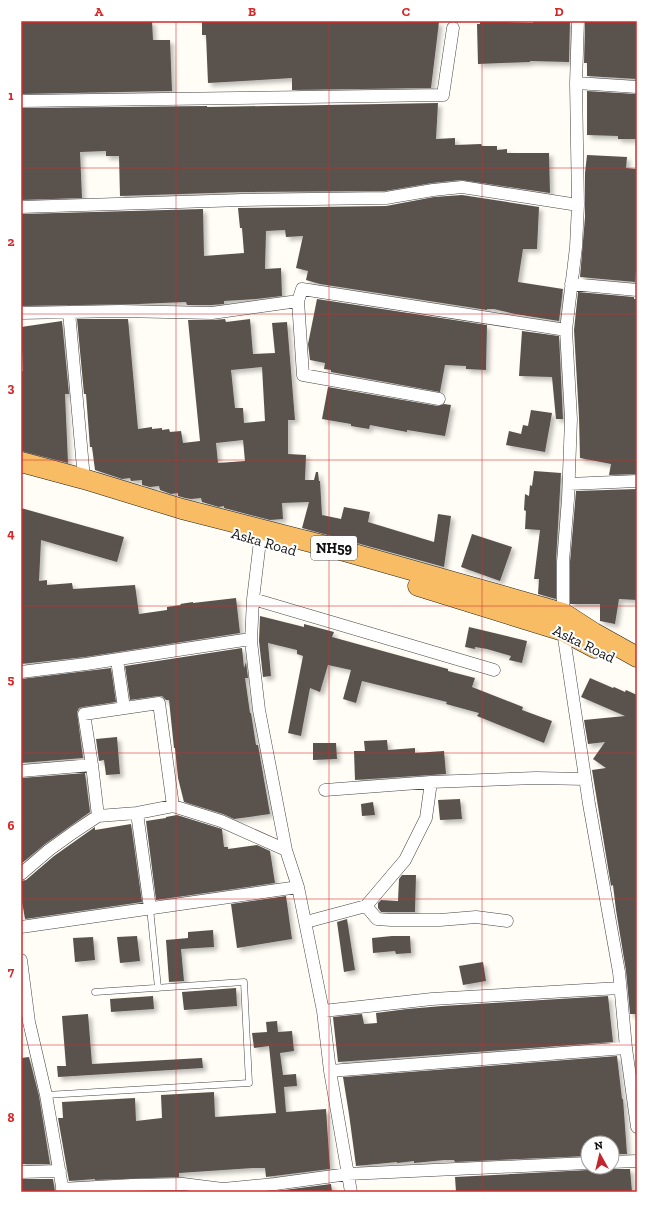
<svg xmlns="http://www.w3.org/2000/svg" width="658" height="1213" viewBox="0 0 658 1213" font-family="'Zilla Slab',serif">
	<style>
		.building { fill: #5a524d; fill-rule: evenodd; filter: url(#shadow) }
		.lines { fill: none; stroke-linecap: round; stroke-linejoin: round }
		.service-casing { stroke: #444; stroke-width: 7 }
		.minor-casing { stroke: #444; stroke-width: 13 }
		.trunk-casing { stroke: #222; stroke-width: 21 }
		.service { stroke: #fff; stroke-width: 6 }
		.minor { stroke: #fff; stroke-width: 12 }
		.trunk { stroke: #f7bc64; stroke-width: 20 }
		.grid { fill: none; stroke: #d62828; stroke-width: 1; stroke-opacity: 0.55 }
		.labels { text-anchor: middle; stroke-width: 4; stroke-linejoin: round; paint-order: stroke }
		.shield { fill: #fff; stroke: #585858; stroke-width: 1 }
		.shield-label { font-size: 14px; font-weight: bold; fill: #111 }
		.street-label { font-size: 15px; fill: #111; stroke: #fff }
		.neatline { fill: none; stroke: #d62828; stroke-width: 1.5 }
		.grid-label { font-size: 13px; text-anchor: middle; font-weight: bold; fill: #d62828 }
	</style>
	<defs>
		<filter id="shadow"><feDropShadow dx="3.5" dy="3.5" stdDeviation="2" flood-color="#0004"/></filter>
	</defs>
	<rect width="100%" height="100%" fill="#fffdf5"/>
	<path class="building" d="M22,21H152L153,40H170L172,91L21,94Z
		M202,21H427L439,22L431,88L292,90V78L208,83L206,35H202Z
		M480,21L533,23V21H570L569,62L530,61V62L478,64L477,24H480Z
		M585,21H637V79L587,76V63H584Z
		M587,91L637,94V139H618V136L587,135Z
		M438,103L436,139L455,138V145L481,144L482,146H497V150L507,149V153H549L550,193L461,180L432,183L385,191L243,192L120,196L119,156H106V151L80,152L82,198L21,200V108L207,106V107Z
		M587,155L627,157L626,168L637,169V256L635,282L580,277L585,217V173Z
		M462,195L539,207L537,249H523L518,281V282L563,289L559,321L515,314L494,309H487V310L320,284L306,280L308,271L296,268L303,236L286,237L285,230L266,231L265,269L281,268L282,296L256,299L224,301V304L212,305H187L186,302L138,304L21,306V214L203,209L204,256L244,253L242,228H240L238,208L386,206L434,197Z
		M578,292L634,297V299H637V474L609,475L611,464L580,458L579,417L574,330Z
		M317,299L487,325L486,370L466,369V366L445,365L440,392L331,372V370L324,369L325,363L310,360L308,344Z
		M77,319H128L138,429L152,427V429L162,428V430L169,429L170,432L181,431L183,443L200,441L188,320H212L225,319L226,322L250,319L253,354L275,353L272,323L287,322L295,420H288V454L306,455L305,480H314L316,472H318L319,481H320L322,515L341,519L344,507L370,512L368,522L434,542L438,514L451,516L444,567L302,528L309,502L282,503L283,519L270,520L224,508V506L219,507L202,502L201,498L191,499L185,498L178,496V493L171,494L160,490L159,486L150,487L142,485V480L131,481L130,478L122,479L95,470L92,447H90L86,394H84ZM262,367L265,421L244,423L243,408H235L231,370ZM243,440L245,461L218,463L216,443Z
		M62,321L69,394H65L68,463L21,451V371H23L21,327Z
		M522,331L559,336L563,419H556L552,377L519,376Z
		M328,387L438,406L444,404L451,405L445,436L407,430V432L370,425L369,429L351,426V424L322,419Z
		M531,410L552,413L545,452L506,445L509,431L521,434L523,425L528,426Z
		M534,471L561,473L556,561V599L538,594L539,579H534L540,530L525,529L526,511L524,510L525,494L529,496L530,485L532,486Z
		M637,489V600L619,599L615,624L600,621V604H570V562L576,491Z
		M21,508L124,537L117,562L41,540L39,581L47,580V585L72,583L73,589L135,585L139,614L167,610V607L181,605L180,604L193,602V603L236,598L240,633L85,657L21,664Z
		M472,534L512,547L500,581L461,567Z
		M260,616L304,627V624L334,632L332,637L448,669V671L475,678L472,687L523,707L522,710L552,721L544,743L477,716L479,713L446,704L447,702L362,681L356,703L343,699L351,670L328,665L320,692L310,688L301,736L288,733L303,656L297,654V650L268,643L271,676L263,677L259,641Z
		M469,627L527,641L522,663L509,660L511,656L487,649L475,647V649L465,647Z
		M242,648L244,668L246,662L248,678H245L250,713H251L256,745H258L270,814L234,819L223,814L184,802L178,778L175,748H174L169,700H166L162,696H158L130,700L125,666Z
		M111,668L116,702L83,707L79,708L77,712L83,758L21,763V679Z
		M590,678L613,688L614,687L625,692L626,690L637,695V1014H630L626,971L616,910L613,885L611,886L592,770L606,768L593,759L605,742L588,744L584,720L625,716L581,697Z
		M117,737L120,774L106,775L104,760L99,761L96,739Z
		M387,740L388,750L415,748V753L444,751L446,774L355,780L354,751H365L364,741Z
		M313,743H336L337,759L313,760Z
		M85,773L90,812L45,844L21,864V778Z
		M460,799L462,819L440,820L438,800Z
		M373,802L375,815L362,816L361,804Z
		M177,815L222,829L224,847H228V849L257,845L270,851L275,883L156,900L146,821L166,818V817Z
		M131,824L142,902L25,919L21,896V881L26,880L54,856L95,827V830Z
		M402,875H416L415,912H381L378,908V903L381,900L398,901L399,879Z
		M286,896L292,939L237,948L231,904Z
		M347,919L355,970L344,972L337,922Z
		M213,930L214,947L181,949L184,981L169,982L166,940L188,938V932Z
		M137,936L140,961L120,963L117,937Z
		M392,936H410L411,953L396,954L395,951L373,953L372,938Z
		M93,937L95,960L75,962L73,938Z
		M483,962L486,981L463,985L459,966Z
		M236,988L237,1006L184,1010L182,992Z
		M153,996L154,1009L111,1012L110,999Z
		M608,996L613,1042L338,1062L333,1017L362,1014L364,1024L377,1023L376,1013L407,1009L442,1006Z
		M88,1014L92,1064L202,1058L203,1068L58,1077L57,1066H66L62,1016Z
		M277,1021L278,1032L292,1031L294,1051L280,1053L283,1075L296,1074L297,1086L284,1087L286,1112L326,1109L330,1169L266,1177L265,1168H253L179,1173V1177L95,1180V1179L69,1181L58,1118H63L62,1102L135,1098L136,1121L162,1118L161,1095L214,1092L215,1117L276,1113L269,1046L254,1048L252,1033L267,1032L266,1022Z
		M617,1056L622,1099H623L627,1154H612V1143H588V1156L455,1162L454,1160H444L414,1163V1161L397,1163V1162L356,1166L349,1114L343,1077Z
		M29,1057L39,1096L50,1164H21V1058Z
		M608,1168L612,1169H630L632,1192H456L455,1177L588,1170Z
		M21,1179H53L55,1192H22Z
		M331,1184L332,1192H270L276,1191Z"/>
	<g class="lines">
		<defs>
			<path id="service" d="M150,908L158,988
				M46,1095L249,1083L244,982L95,992"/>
			<path id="minor" d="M578,21L576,83L578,205L576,247L566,330L571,419L568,499L563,562V631L589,804L619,972L626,1048L637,1127
				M576,83L637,87
				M21,101L443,95L453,28
				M21,207L243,200L386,198L433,190L462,187L578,205
				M571,284L637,290
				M69,312L84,479
				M21,313L120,311L212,313L298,301
				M439,399L303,375L298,301L302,289L566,330
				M569,484L637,481
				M260,541L253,599L251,641L259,710L286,850L298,887L323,1011L330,1071L351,1192
				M253,599L494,670
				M117,660L124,708
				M21,672L86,664L244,640L251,641
				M21,771L92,765
				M325,790L431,782
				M137,813L150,908
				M98,816L92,765L84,714L159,703L173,806
				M21,874L49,850L74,832L98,816L137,813L173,806L221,821L286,850
				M366,906L405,860L426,818L431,782L536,778L585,779
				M306,922L366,906L377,919L391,920H440L476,917L507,921
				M21,927L298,887
				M21,960L29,1022L46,1095L63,1192
				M323,1011L432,999L620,988
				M330,1071L626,1048
				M612,1162L637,1161
				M21,1172L60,1171
				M62,1189L132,1185L183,1184L223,1189L275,1184L348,1174L588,1163"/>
			<path id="trunk" d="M21,462L84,479L182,509L326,546L563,613L594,633L637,657
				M418,586L563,631L595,648"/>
		</defs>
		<use href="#service" class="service-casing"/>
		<use href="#minor" class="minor-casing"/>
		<use href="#trunk" class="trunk-casing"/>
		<use href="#service" class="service"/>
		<use href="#minor" class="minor"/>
		<use href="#trunk" class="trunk"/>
	</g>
	<path class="grid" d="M176,21V1192M329,21V1192M482,21V1192M21,168H637M21,314H637M21,460H637M21,606H637M21,753H637M21,899H637M21,1045H637"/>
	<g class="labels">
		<rect class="shield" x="311" y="536" width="46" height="24" rx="3"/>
		<g class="shield-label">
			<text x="334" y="553">NH59</text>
		</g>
		<g class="street-label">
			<text transform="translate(264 542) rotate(16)" y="5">Aska Road</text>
			<text transform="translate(584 644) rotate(26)" y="5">Aska Road</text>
		</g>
	</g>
	<rect width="658" height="1213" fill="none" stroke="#ffffff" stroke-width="44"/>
	<g transform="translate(600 1155) rotate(352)"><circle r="19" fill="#ffffff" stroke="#a0a0a0"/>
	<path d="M0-3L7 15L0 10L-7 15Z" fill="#c4262e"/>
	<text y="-6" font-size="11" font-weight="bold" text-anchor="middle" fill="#111111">N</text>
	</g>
	<rect x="22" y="22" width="614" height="1169" class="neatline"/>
	<g class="grid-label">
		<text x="99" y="16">A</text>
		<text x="252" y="16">B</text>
		<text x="406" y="16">C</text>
		<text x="559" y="16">D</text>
		<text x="11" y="100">1</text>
		<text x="11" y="246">2</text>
		<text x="11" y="392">3</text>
		<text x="11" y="538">4</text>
		<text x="11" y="684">5</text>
		<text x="11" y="830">6</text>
		<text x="11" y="976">7</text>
		<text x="11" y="1122">8</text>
	</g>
</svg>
